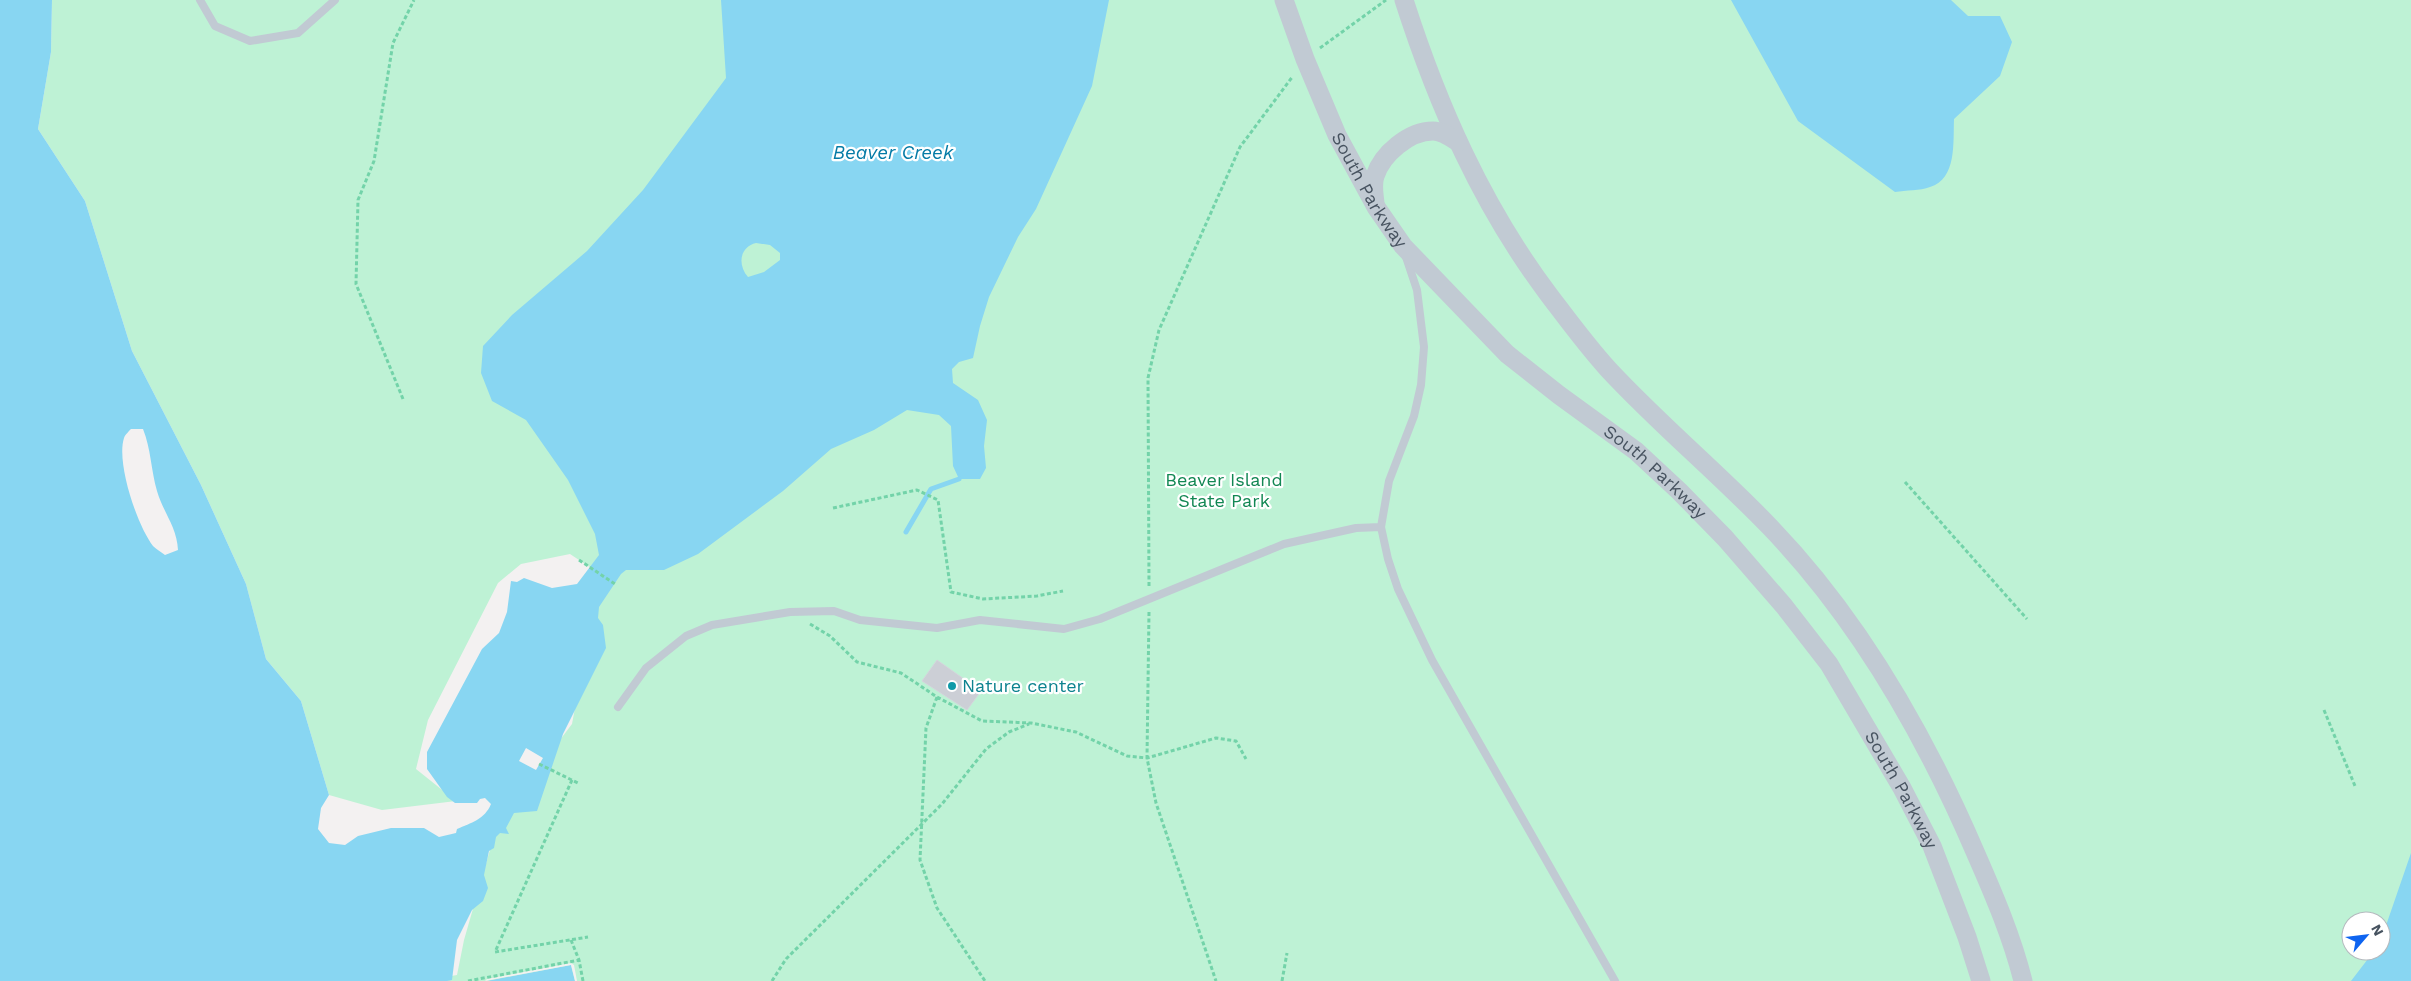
<svg xmlns="http://www.w3.org/2000/svg" width="2411" height="981" viewBox="0 0 2411 981" font-family="'Work Sans',sans-serif">
	<style>
		.green { fill: #bef2d5; fill-rule: evenodd }
		.water { fill: #88d6f2; fill-rule: evenodd }
		.pier { fill: #f3f1f1 }
		.lines { fill: none; stroke-linecap: round; stroke-linejoin: round }
		.stream { stroke: #88d6f2; stroke-width: 5 }
		.building { fill: #cccfd6; stroke: #d4d6dc }
		.path { stroke: #73d3a9; stroke-width: 3; stroke-dasharray: 4 2.5; stroke-linecap: butt }
		.service { stroke: #c1cad3; stroke-width: 8 }
		.tertiary { stroke: #c1cad3; stroke-width: 19 }
		.culture-dot { fill: #0f9aa8; stroke: #fff; stroke-width: 2 }
		.labels { text-anchor: middle; stroke-width: 4.5; stroke-linejoin: round; paint-order: stroke }
		.street-label { font-size: 18px; fill: #475360; stroke: #fff }
		.park-label { font-size: 18px; fill: #128753; stroke: #fff }
		.culture-label { font-size: 18px; fill: #0d838f; stroke: #fff; text-anchor: start }
		.water-label { font-size: 19px; font-style: italic; fill: #047ba6; stroke: #fff }
	</style>
	<rect width="100%" height="100%" fill="#f3f1f1"/>
	<path class="green" d="M52,0H2411V981H423L457,975L464,940L498,822L572,724L600,574L570,554L521,564L498,583L428,720L416,769L456,801L382,810L329,795L301,701L266,659L246,584L201,485L132,351L85,201L38,129L51,52ZM2351,921H2381V951H2351Z"/>
	<path class="water" d="M0,0H52L51,52L38,129L85,201L132,351L201,485L246,584L266,659L301,701L329,795L321,808L318,829L329,843L345,845L358,836L391,828H424L439,837L456,833L457,829C471,823 485,819 491,804L485,798L480,799L477,803H455L447,797L427,769V752L482,649L499,633L507,612L511,581L517,582L524,578L552,588L577,584L599,555L595,534L568,480L526,420L492,401L481,373L483,346L512,315L587,251L643,190L726,78L721,0H1109L1092,86L1036,209L1018,237L989,297L980,326L973,358L959,362L952,369L953,383L978,400L987,420L984,446L986,468L980,479H959L953,466L951,426L939,415L907,410L874,430L831,449L783,491L698,554L664,570H626L621,574L599,607L598,618L603,625L606,648L563,734L537,811L514,813L506,828L509,834L500,833L496,837L494,848L489,851L484,875L488,888L483,901L472,910L457,940L452,980L447,981H0ZM756,243L770,245L780,253V260L764,272L748,277C737,264 740,247 756,243ZM131,429H143C151,449 151,470 157,491C163,512 177,527 178,550L165,555C161,552 156,549 153,546C137,525 116,463 124,438C125,435 129,431 131,429Z
		M1731,0H1951L1968,16H2000L2012,42L2000,76L1954,119C1953,142 1957,179 1930,187C1920,191 1906,190 1895,192L1798,121Z
		M2411,853V981H2351L2374,951H2381V940Z
		M571,965L575,981H487Z"/>
	<path class="pier" d="M526,748L543,758L536,770L519,761Z
		M571,963L574,965L577,981H575L571,965L485,981L487,979Z"/>
	<g class="lines">
		<path class="stream" d="M906,532L931,489L959,479"/>
	</g>
	<path class="building" d="M937,660L981,691L967,710L922,681Z"/>
	<g class="lines">
		<path class="path" d="M1320,48L1386,0
			M403,399L356,284L358,200L374,161L393,43L414,0
			M1905,482L2027,619
			M833,508L917,490L938,500L951,592L983,599L1037,596L1063,591
			M579,560L615,584
			M1149,586L1148,378L1159,330L1240,147L1293,76
			M1149,612L1147,758L1156,803L1216,981
			M810,624L830,636L857,662L901,673L937,697L982,721L1031,723L1076,732L1127,756L1147,758L1216,738L1236,741L1246,759
			M937,697L926,728L920,860L937,908L985,981
			M2324,710L2355,786
			M539,764L578,783
			M572,780L495,952L588,937
			M571,940L579,960L583,981
			M468,981L579,960
			M772,981L786,959L942,804L986,749L1009,732L1029,724
			M1282,981L1287,953"/>
		<path class="service" d="M200,0L215,26L250,41L298,33L335,0
			M1406,257L1417,290L1424,347L1421,385L1414,416L1389,481L1381,527L1388,559L1398,589L1432,660L1615,981
			M618,707L646,668L686,636L712,625L790,612L834,611L860,620L937,628L980,620L1064,629L1100,619L1284,544L1356,528L1381,527"/>
		<g class="tertiary">
			<path id="s1" d="M1284,0L1305,59L1337,135L1376,207L1403,246L1507,354L1559,395L1636,451L1679,491L1725,538L1784,606L1829,664L1902,788L1932,846L1967,937L1981,981"/>
			<path d="M1404,0C1438,106 1482,206 1549,295C1568,320 1587,346 1608,369C1659,424 1717,472 1769,526C1859,619 1925,735 1976,854C1994,895 2012,937 2023,981"/>
			<path d="M1375,203C1374,194 1372,185 1375,176C1382,154 1409,131 1433,131C1442,131 1450,137 1458,142"/>
		</g>
	</g>
	<circle class="culture-dot" cx="952" cy="686" r="5"/>
	<g class="labels">
		<g class="street-label">
			<text dy="6" stroke="none"><textPath href="#s1" startOffset="209">South Parkway</textPath></text>
			<text dy="6" stroke="none"><textPath href="#s1" startOffset="614">South Parkway</textPath></text>
			<text dy="6" stroke="none"><textPath href="#s1" startOffset="1019">South Parkway</textPath></text>
		</g>
		<g class="park-label">
			<text x="1224" y="486">Beaver Island<tspan x="1224" dy="21">State Park</tspan></text>
		</g>
		<g class="culture-label">
			<text x="962" y="692">Nature center</text>
		</g>
		<g class="water-label">
			<text x="893" y="159">Beaver Creek</text>
		</g>
	</g>
	<g transform="translate(2366 936) rotate(62)"><circle r="24" fill="#ffffff" stroke="#b5babf"/>
	<path d="M0-4L9 19L0 12L-9 19Z" fill="#0e64f0"/>
	<text y="-8" font-size="14" font-weight="bold" text-anchor="middle" fill="#475360">N</text>
	</g>
</svg>
